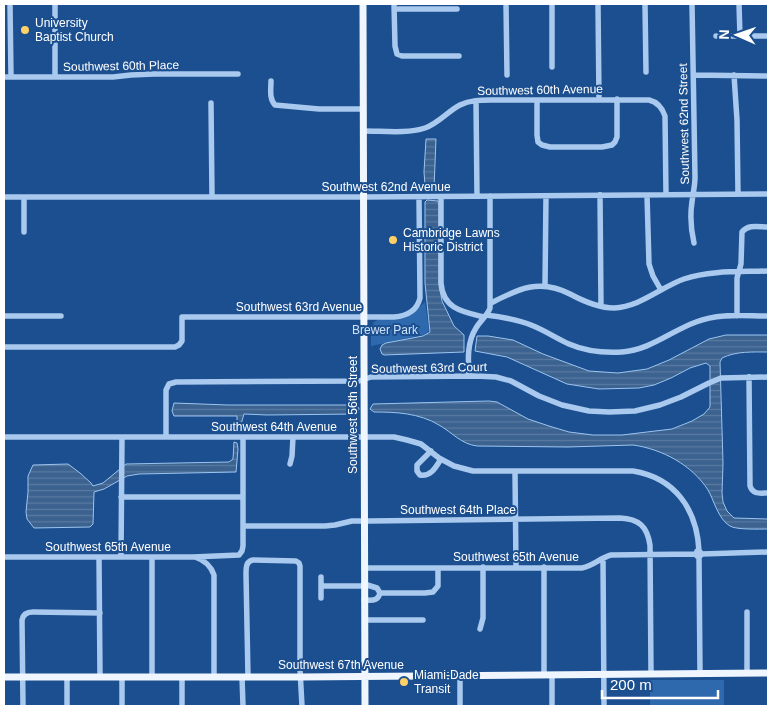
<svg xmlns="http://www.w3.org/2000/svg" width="772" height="710" viewBox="0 0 772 710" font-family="Helvetica,sans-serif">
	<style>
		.green { fill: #2e69ad }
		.water { fill: url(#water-rules); stroke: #9cc4f0 }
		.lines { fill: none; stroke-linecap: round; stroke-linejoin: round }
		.minor { stroke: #a9c9ee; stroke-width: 5.5 }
		.major { stroke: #f0f6ff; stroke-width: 7 }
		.poi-dot { fill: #ffd166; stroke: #1b4f8f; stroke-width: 2 }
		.labels { text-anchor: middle; stroke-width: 4; stroke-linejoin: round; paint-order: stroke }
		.poi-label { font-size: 12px; fill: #fff; stroke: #1b4f8f; text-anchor: start }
		.street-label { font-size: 12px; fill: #fff; stroke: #1b4f8f }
		.park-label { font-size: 12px; fill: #cfe3fa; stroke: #1b4f8f }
	</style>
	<defs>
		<pattern id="water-rules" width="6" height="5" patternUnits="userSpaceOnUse" patternTransform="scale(1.25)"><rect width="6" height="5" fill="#3c6290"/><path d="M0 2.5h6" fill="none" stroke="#597aa1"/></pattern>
	</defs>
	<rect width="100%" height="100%" fill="#1b4f8f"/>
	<path class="green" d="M425,302L429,330L427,333L422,335L371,346V330L374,322L381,318L410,315Z
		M650,680H724V706H650Z"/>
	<path class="water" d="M426,139H436L434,188L426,187L425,185L424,172Z
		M427,200L438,201L439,206V283L442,301L454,326L464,335V352L384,355L382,354L380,349L382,345L386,343L423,336L430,332L425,283V202Z
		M726,335H768V352C753,352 736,351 722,358L720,362L723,463L722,493L723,502L727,511L734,518L768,519V529C760,529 736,530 730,526C718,519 714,500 708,490C692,465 662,449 633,445L568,447L477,446C461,444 453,433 439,425C419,413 396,412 374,412L370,409L373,404L489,401L497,402L528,419L549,426L569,432L593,435H622L672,429L692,421L704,414L710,407V366L706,363L690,368L671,378L654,385L639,388L599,389L567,384L507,357L475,351L477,336H488L513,340L543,354L589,371L618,373L647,369L669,360L709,339Z
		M174,403L228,405H355L359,408L358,413L355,414L267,415L244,414L239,431L237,432L235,431L237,425V416H174L172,411Z
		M234,442L237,443L238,449L236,472L139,474L127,476L104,489L94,492L93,524L90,527L34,528L27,519L26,512L28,492V476L33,465L68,464L80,473L91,483L93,486L103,483L126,464L229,462L233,459Z"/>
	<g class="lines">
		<path class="minor" d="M10,4L11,77
			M55,4V77
			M394,4L395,46L397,54L402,56H459
			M506,4L507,75
			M552,4V67
			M598,4L599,99
			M645,4L646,72
			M692,4L695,177C695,186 693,193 692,202C690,215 691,230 694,243
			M739,4L740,36
			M394,9H457
			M716,36H768
			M694,75L768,76
			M734,75L737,120L738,194
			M4,77H113L131,75L154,74H238
			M271,81C271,89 269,99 275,105L319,109H363
			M537,100V135L538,142L542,145L550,147H602L612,145L615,142L617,137V99
			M476,101L477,196
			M211,103L212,197
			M364,131C383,131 407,134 425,128C439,123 448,111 460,105C470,100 481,100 491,100H649C657,102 662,107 665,116L666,195
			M600,195L601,306
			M647,195L649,264L653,276L661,290
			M4,197H364L768,194
			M441,197V283C443,309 463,312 484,317
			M24,198V232
			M545,286L546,196
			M491,303C518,289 540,278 570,294C583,301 598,308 614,308C640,307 661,287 684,279C711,270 740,272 768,271
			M486,315C502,317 517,319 531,325C544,330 556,338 569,344C585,351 604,353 622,352C650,350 671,331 696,322C719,313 744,316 768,316
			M4,316H61
			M737,316V278L741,264L742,232C748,224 759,227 768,227
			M4,347H175L179,345L182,341V317H394C407,316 417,311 420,298L419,197
			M469,376C468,359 467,342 476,328C480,321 488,315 490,308V196
			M749,377L750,486C753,495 760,493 768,493
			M4,437H394L407,440L421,444L439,458L454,466L473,471H633C675,478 697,509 699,551
			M166,437V390L169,384L176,382L359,381L371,377L476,376L496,377L511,381L539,396L562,405L589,411L609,412L635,411L660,405L681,397L709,383L721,378L768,377
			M431,451L417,465V471L420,475C431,477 436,467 441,459
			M290,464L292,456L293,437
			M515,472L516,567
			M121,497H243
			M243,526H325L335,525L352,521H371L620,518C639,519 647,526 650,545L651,674
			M702,554L768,552
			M4,557H193L239,555L242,551L243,546V437
			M99,557L100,677
			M121,557L122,437
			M195,557C204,560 211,566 214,575V677
			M699,557L700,673
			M603,559L604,706
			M544,567V675
			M364,568H582C593,566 600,558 611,555L696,554L697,556L699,557L702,554L699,551H697L696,554
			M364,584L377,588L380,593
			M321,586H364
			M380,593H425L433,592L438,586V568
			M321,598V577
			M364,600C371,600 378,602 380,593
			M747,612V673
			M365,620H423
			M480,629L483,618V567
			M552,675V706
			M460,676V706
			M67,677V706
			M122,677V706
			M152,677V557
			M182,677V706
			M242,677L243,706
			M248,677L246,574C246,568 246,561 253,560L296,561L299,563L300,566V669L302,706
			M23,706L22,620C23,614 27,612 33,612L100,613"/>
		<path class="major" d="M363,4L365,706
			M4,677H301L768,673"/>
	</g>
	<g class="poi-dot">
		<circle cx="25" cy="30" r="5"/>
		<circle cx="393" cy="240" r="5"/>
		<circle cx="404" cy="682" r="5"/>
	</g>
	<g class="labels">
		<g class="poi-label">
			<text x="35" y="27">University<tspan x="35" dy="14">Baptist Church</tspan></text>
			<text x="403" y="237">Cambridge Lawns<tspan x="403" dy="14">Historic District</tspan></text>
			<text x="414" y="679">Miami-Dade<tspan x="414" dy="14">Transit</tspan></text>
		</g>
		<g class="street-label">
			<text transform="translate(121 66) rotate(-1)" y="4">Southwest 60th Place</text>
			<text transform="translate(540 90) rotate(-1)" y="4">Southwest 60th Avenue</text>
			<text transform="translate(684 124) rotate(-91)" y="4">Southwest 62nd Street</text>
			<text x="386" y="191">Southwest 62nd Avenue</text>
			<text x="299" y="311">Southwest 63rd Avenue</text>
			<text transform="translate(429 368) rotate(-1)" y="4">Southwest 63rd Court</text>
			<text transform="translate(353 415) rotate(-90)" y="4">Southwest 56th Street</text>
			<text x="274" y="431">Southwest 64th Avenue</text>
			<text x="458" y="514">Southwest 64th Place</text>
			<text x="108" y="551">Southwest 65th Avenue</text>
			<text x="516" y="561">Southwest 65th Avenue</text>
			<text x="341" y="669">Southwest 67th Avenue</text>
		</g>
		<g class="park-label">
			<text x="385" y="334">Brewer Park</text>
		</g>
	</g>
	<rect width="772" height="710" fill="none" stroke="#ffffff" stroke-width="10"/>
	<g transform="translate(737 35) rotate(272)" stroke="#1b4f8f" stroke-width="4" paint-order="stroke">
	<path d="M0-4L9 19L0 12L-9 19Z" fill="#ffffff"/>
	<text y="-8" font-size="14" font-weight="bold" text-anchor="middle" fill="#ffffff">N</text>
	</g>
	<path d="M602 690v8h116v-8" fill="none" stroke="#ffffff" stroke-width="2.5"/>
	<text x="610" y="690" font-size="15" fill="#ffffff" stroke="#1b4f8f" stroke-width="4" paint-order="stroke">200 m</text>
</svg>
